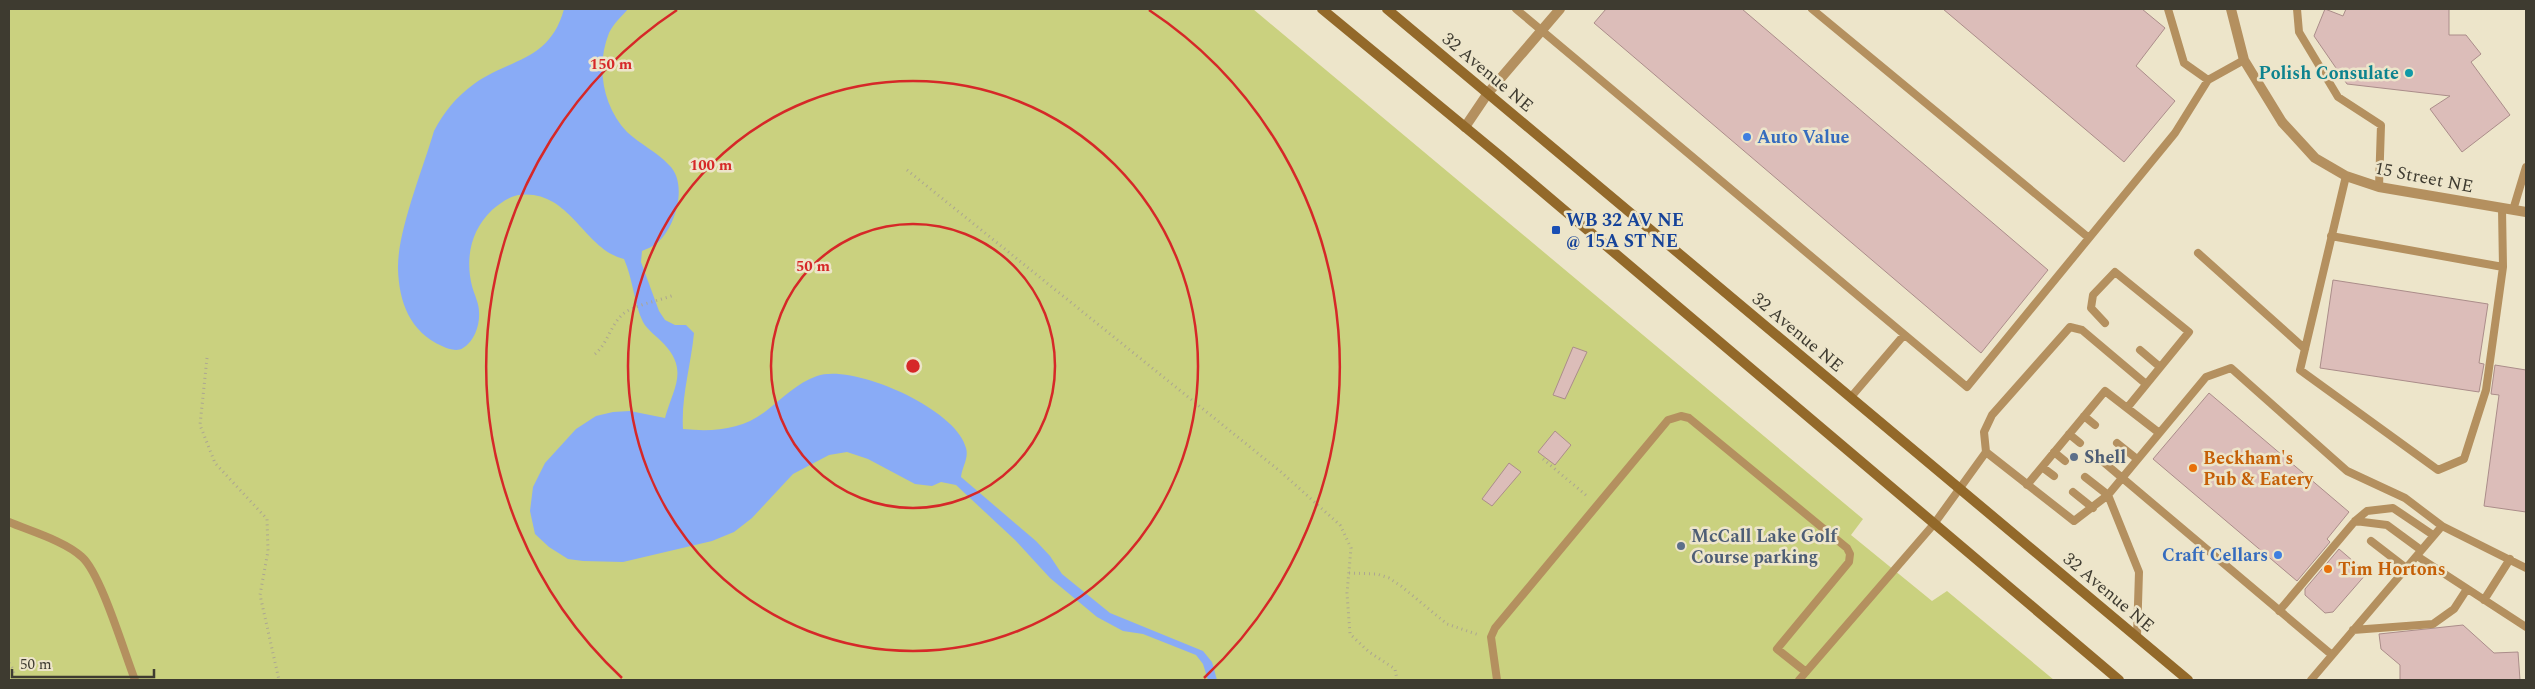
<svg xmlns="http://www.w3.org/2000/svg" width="2535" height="689" viewBox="0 0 2535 689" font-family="Spectral,serif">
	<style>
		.green { fill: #cad17f }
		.water { fill: #89abf6 }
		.building { fill: #dcbdb9; stroke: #ab8d8a }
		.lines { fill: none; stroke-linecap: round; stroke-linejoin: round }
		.path { stroke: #aca691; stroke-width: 3; stroke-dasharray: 1 4; stroke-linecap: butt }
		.lane { stroke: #b4905f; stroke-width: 8 }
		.street { stroke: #b4905f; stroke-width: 10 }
		.secondary { stroke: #93692a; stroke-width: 10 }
		.ring { fill: none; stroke: #d62828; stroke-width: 2.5 }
		.culture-dot { fill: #0f9aa8; stroke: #ede5ca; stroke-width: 2 }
		.shop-dot { fill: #3f7fe0; stroke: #ede5ca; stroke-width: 2 }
		.transit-dot { fill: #1a4fb4; stroke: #ede5ca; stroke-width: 2 }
		.service-dot { fill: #5c6f8a; stroke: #ede5ca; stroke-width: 2 }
		.food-dot { fill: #e8710a; stroke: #ede5ca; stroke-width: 2 }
		.labels { text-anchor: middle; stroke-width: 5; stroke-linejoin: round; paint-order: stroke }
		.street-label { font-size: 18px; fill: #3e3b30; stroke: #ede5ca }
		.culture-label { font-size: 18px; font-weight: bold; fill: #0d838f; stroke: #ede5ca; text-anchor: end }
		.shop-label { font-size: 18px; font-weight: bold; fill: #366cbe; stroke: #ede5ca; text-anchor: start }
		.transit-label { font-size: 18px; font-weight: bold; fill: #164399; stroke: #ede5ca; text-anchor: start }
		.service-label { font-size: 18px; font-weight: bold; fill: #4e5e75; stroke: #ede5ca; text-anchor: start }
		.food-label { font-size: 18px; font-weight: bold; fill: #c56008; stroke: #ede5ca; text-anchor: start }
		.centre { fill: #d62828; stroke: #ede5ca; stroke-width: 2.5 }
		.ring-label { font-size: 15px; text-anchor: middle; font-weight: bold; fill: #d62828; stroke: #ede5ca; stroke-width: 5; stroke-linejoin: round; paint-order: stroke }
	</style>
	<rect width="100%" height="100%" fill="#ede5ca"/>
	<path class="green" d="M9,9H1253L1863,519L1851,535L1932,601L1947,591L2054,680H9Z"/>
	<path class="water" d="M564,9H628C622,16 613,24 609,33C596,65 602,106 627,132C640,144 657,152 669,165C689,184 675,229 656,244C652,247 646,249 642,251L641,262L659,311L665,320L675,325H686L694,333C691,365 681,397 683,429C713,432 742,430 766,411C783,398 797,383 817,376C853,363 957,409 966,448C969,458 962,467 961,477L1036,541L1050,556L1062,574L1110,613L1203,651L1212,662L1217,680H1208L1203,664L1196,655L1143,634L1123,631L1097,617L1050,578L1015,540L956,485L941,482L932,486L915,484L868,459L847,452L829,455L793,474L752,518L734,532L712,541L623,562L583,561L568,559L549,547L535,534L530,511L533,487L545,463L576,429L596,416L613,412L630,411L665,418C673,388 689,371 664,344C657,336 648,331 643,322C634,304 633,279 624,259C583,249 570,188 518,195C509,197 499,204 492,210C471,230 465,258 472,286C474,294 479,303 479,312C480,324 475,341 463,348C457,352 448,349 442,346C410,332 399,302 398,269C397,232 423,169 434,131C444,112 456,97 474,84C511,58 550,61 564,9Z"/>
	<path class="building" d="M1606,9H1742L2048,270L1981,353L1594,23Z
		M1943,9H2142L2165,28L2136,66L2175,101L2124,162Z
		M2325,9L2343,16L2346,9H2449V35H2466L2481,54L2471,62L2510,115L2462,152L2430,109L2450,96L2347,84L2314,36Z
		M2333,280L2488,304L2479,363L2484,364L2479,392L2320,368Z
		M1573,347L1587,352L1565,399L1553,395Z
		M2495,365L2526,370V512L2484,506L2499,395L2491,394Z
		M2209,393L2349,512L2327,539L2330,542L2297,581L2153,459Z
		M1555,431L1571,445L1555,465L1538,452Z
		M1509,463L1521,472L1492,506L1482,499Z
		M2339,549L2367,573L2333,612L2325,613L2305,595V589Z
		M2463,625L2494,653L2518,652L2520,680H2400V665L2381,649L2379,634Z"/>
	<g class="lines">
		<path class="path" d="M907,170L1281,472L1340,525L1351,548L1347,593L1350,634L1369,652L1395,669L1397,680
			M595,354C608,343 610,326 622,315C632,305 659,301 674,295
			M207,358L200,425L215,463L267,519L268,551L260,595L279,680
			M1543,459L1587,496
			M1349,573L1377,574L1389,578L1401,586L1447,624L1479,635
			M9,663L13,669L15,680"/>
		<path class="lane" d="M1516,9L1967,387L2175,133L2208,80
			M1812,9L2089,238
			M2168,9L2184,63L2208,80L2244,60
			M2297,9L2299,32L2338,97L2381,125L2379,187
			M2346,176L2300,370L2438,470L2464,459L2486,390L2503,267L2502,209
			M2513,210L2526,167
			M2331,236L2503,267
			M2198,253L2305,349
			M2105,323L2091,308L2093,295L2115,272L2189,332L2127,408
			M2140,350L2160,367
			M1851,397L1904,335
			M2084,416L2095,425
			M2069,434L2080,443
			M2117,443L2137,459
			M1986,452L2074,521L2108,495L2206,377L2231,368L2347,471L2405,498L2442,526
			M2054,452L2065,461
			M2101,460L2332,655
			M2042,467L2054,476
			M2085,477L2108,495L2139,572L2137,636
			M2027,485L2105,391L2158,432
			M2073,492L2093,508
			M2355,521L2387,525L2421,550
			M9,522C30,531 65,541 82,557C101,574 124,652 135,680
			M2371,541L2406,568
			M2417,556L2526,627
			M2484,600L2510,559
			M2279,611L2355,521L2367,511L2393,508L2433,535
			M2353,630L2433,624L2454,609L2467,589
			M1497,680L1491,637L1495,628L1668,420L1681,416L1689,418L1847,548L1850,554L1849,562L1777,649L1806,672
			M1799,680L1934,524L1986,452L1984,432L1992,415L2070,327L2082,330L2146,384
			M2311,680L2442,526L2526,568"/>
		<path class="street" d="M2231,9L2244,60L2282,122L2315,158L2346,176L2379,187L2526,212
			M1465,127L1488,93L1560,9"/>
		<path class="secondary" d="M1322,9L1499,155L2119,680
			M1387,9L2188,680"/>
	</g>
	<g class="ring">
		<circle cx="913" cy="366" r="142"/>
		<circle cx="913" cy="366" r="285"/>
		<path d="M622 678A427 427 0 0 1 677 10M1149 10A427 427 0 0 1 1204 678"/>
	</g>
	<circle class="culture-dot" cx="2409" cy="73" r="5"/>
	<g class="shop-dot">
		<circle cx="1747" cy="137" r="5"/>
		<circle cx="2278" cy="555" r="5"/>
	</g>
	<rect class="transit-dot" x="1551" y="225" width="10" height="10" rx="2.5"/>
	<g class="service-dot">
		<circle cx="2074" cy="457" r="5"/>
		<circle cx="1681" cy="546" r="5"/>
	</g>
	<g class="food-dot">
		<circle cx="2193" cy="468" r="5"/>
		<circle cx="2328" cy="569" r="5"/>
	</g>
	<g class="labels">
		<g class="street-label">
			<text transform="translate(1488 72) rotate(40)" y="6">32 Avenue NE</text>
			<text transform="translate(2424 177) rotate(11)" y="6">15 Street NE</text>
			<text transform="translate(1798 332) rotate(40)" y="6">32 Avenue NE</text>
			<text transform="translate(2109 592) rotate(40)" y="6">32 Avenue NE</text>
		</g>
		<g class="culture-label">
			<text x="2399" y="79">Polish Consulate</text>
		</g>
		<g class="shop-label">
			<text x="1757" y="143">Auto Value</text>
			<text x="2268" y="561" text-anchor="end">Craft Cellars</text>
		</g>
		<g class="transit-label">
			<text x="1566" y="226">WB 32 AV NE<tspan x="1566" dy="21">@ 15A ST NE</tspan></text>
		</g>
		<g class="service-label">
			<text x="2084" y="463">Shell</text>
			<text x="1691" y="542">McCall Lake Golf<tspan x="1691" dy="21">Course parking</tspan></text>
		</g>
		<g class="food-label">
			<text x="2203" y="464">Beckham's<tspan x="2203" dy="21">Pub &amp; Eatery</tspan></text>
			<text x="2338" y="575">Tim Hortons</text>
		</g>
	</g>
	<circle cx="913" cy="366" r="8" class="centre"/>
	<g class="ring-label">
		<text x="611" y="69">150 m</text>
		<text x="711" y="170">100 m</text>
		<text x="813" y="271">50 m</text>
	</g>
	<rect width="2535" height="689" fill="none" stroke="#3e3b30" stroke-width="20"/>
	<path d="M12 669v8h142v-8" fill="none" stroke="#3e3b30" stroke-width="2.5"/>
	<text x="20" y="669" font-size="15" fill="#3e3b30" stroke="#ede5ca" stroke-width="4" paint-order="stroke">50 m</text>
</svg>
